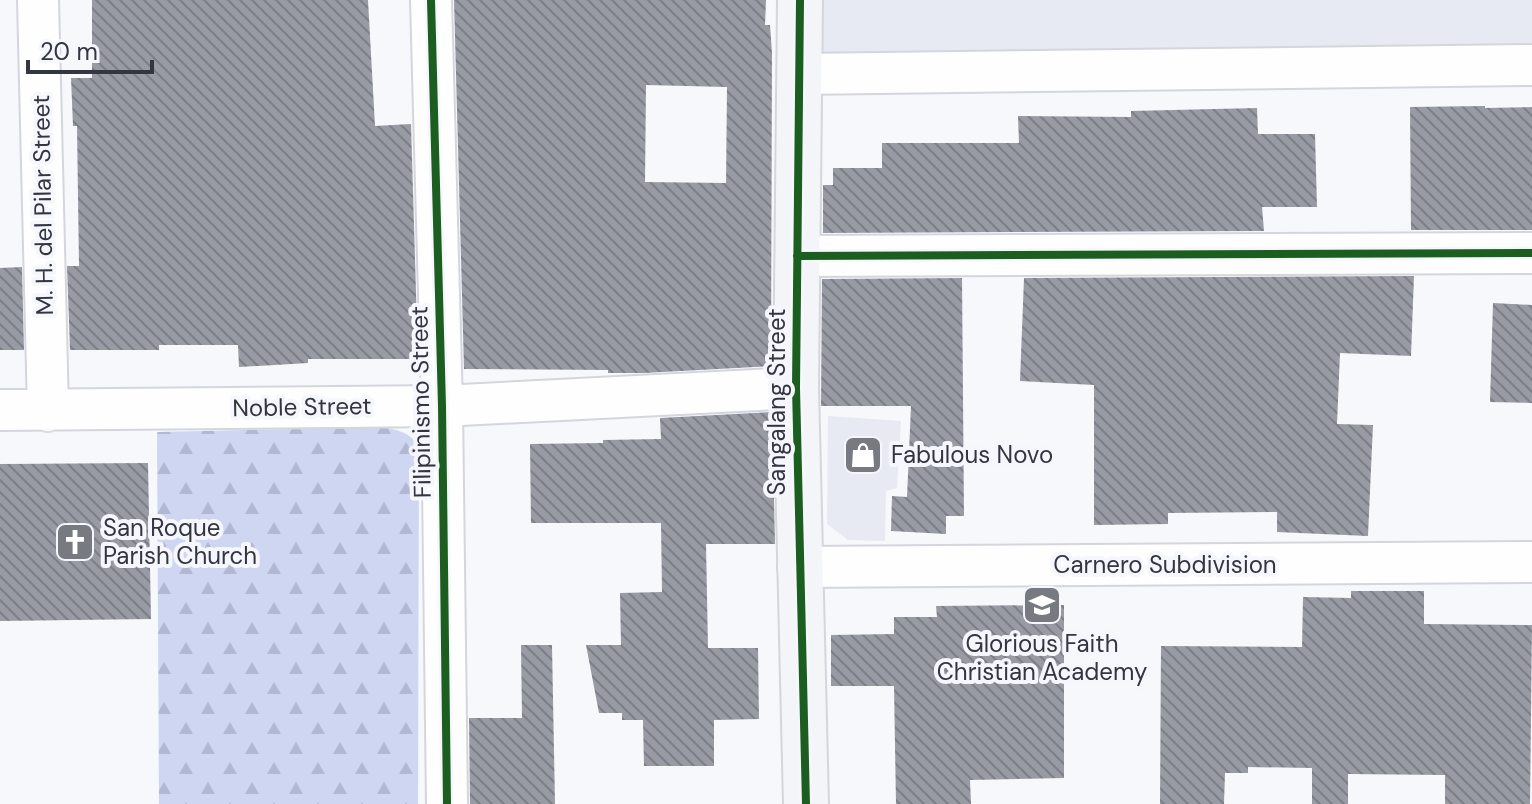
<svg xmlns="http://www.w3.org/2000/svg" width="1532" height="804" viewBox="0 0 1532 804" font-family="'DM Sans',sans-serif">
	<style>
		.built { fill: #e7eaf3 }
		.forest { fill: url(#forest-firs) }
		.building { fill: url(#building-back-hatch); fill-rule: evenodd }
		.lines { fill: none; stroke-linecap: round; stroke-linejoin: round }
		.street-casing { stroke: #d4d6dd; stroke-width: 44 }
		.secondary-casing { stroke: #d4d6dd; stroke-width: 48 }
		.street { stroke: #fefefe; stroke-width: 40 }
		.secondary { stroke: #f4f5f8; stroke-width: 44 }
		.cycleway-casing { stroke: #f5f7fd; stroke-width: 13 }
		.cycleway { stroke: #1b5e20; stroke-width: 8 }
		.labels { text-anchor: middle; stroke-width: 8; stroke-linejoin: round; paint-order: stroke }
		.street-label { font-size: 24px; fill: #333641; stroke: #f5f7fd }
		.poi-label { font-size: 24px; fill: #333641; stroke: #f5f7fd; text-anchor: start }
	</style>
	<defs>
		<pattern id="forest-firs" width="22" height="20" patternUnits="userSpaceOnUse" patternTransform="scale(2)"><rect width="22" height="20" fill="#cfd6f2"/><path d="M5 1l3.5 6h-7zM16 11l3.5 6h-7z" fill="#b2b8d1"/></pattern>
		<pattern id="building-back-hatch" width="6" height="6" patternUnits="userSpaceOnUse" patternTransform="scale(2)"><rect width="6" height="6" fill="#999ba4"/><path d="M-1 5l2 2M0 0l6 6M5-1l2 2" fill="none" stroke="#7d7f87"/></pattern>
	</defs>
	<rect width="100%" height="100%" fill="#f7f8fb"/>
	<path class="built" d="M815,0H1532V45L814,54Z
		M828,416L901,421L897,488L886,491L885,541L848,540L827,524Z"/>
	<path class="forest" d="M385,427C400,431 411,433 419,447L418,804H159L157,432Z"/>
	<path class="building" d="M92,0H368L375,126L411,124L418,359H308V363L239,367L238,345H159V350H70L67,266H79L77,126H73L71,78H92Z
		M454,0H766L765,25H770L772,53L771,366L644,373H608V370L464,369ZM646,85L727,87L726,183L645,182Z
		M1485,106V108L1532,107V230H1411L1410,107Z
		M1257,108L1258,134H1315L1317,207H1262L1264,231L823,233V185H833V168H882V143H1019L1018,116L1131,117V111Z
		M22,267L24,350H0V268Z
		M1414,276L1411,356L1340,353L1337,424L1373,425L1368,536L1277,532V512L1168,513V524L1094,525V385L1020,381L1024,278Z
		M962,278L964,516H946V534L891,531L892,496L907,497L911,406H821L822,279Z
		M1493,303L1532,305V403L1490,402Z
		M772,412L775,544H706L708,648H758L759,719L714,720V766H644L643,720H622V713H599L586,645H621L620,593L662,592L661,523H531L530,444L603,443V440L661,439L660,418Z
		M148,463L151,619L0,621V464Z
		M1351,591H1424V624L1532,625L1530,804H1445V775L1348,774V804H1312V768L1248,767V773H1225L1224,804H1160L1161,646L1302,647L1303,597L1351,598Z
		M1064,605V778L970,780L971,804H896L894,686H831V635L894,634V617H937L936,606Z
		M521,645H552L555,804H470L469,718H522Z"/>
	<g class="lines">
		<defs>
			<path id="street" d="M38,0L48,411
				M431,0L442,406L447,804
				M799,74L1532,65
				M797,256L1532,253
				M0,410L442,406L796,388
				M798,567L1532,562"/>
			<path id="secondary" d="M800,0L796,388L806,804"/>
		</defs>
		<use href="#street" class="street-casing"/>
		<use href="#secondary" class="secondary-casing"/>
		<use href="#street" class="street"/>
		<use href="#secondary" class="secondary"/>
		<defs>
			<path id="cycleway" d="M431,0L442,406L447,804
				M800,0L796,388L806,804
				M797,256L1532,253"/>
		</defs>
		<use href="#cycleway" class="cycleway-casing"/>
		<use href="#cycleway" class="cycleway"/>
	</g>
	<defs>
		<symbol id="shop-square" viewBox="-11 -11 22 22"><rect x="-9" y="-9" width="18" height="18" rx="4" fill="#787a82" stroke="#f5f7fd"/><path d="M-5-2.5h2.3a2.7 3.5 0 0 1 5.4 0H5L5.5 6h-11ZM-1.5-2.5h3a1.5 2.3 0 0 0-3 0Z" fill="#fff"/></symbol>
		<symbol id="church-square" viewBox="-11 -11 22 22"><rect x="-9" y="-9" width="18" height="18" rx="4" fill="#787a82" stroke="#f5f7fd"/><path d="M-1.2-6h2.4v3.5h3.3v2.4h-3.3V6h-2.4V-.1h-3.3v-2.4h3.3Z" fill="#fff"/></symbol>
		<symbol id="school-square" viewBox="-11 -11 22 22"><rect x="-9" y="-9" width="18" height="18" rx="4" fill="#787a82" stroke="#f5f7fd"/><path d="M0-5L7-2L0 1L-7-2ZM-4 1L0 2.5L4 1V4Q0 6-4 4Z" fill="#fff"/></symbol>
	</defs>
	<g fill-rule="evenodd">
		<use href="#shop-square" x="841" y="433" width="44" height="44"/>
		<use href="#church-square" x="53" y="520" width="44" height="44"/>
		<use href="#school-square" x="1020" y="583" width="44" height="44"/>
	</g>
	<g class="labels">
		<g class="street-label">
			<text transform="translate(43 205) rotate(-91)" y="8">M. H. del Pilar Street</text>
			<text transform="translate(421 402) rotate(-91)" y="8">Filipinismo Street</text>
			<text transform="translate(777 402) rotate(-90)" y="8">Sangalang Street</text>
			<text transform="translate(302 407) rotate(-1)" y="8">Noble Street</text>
			<text x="1165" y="573">Carnero Subdivision</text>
		</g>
		<g class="poi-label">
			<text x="891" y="463">Fabulous Novo</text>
			<text x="103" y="536">San Roque<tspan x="103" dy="28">Parish Church</tspan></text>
			<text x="1042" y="652" text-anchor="middle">Glorious Faith<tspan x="1042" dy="28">Christian Academy</tspan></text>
		</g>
	</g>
	<path d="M28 60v12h124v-12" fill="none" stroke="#333641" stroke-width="4"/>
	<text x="40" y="60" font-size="24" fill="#333641" stroke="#f5f7fd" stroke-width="6" paint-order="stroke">20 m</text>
</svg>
